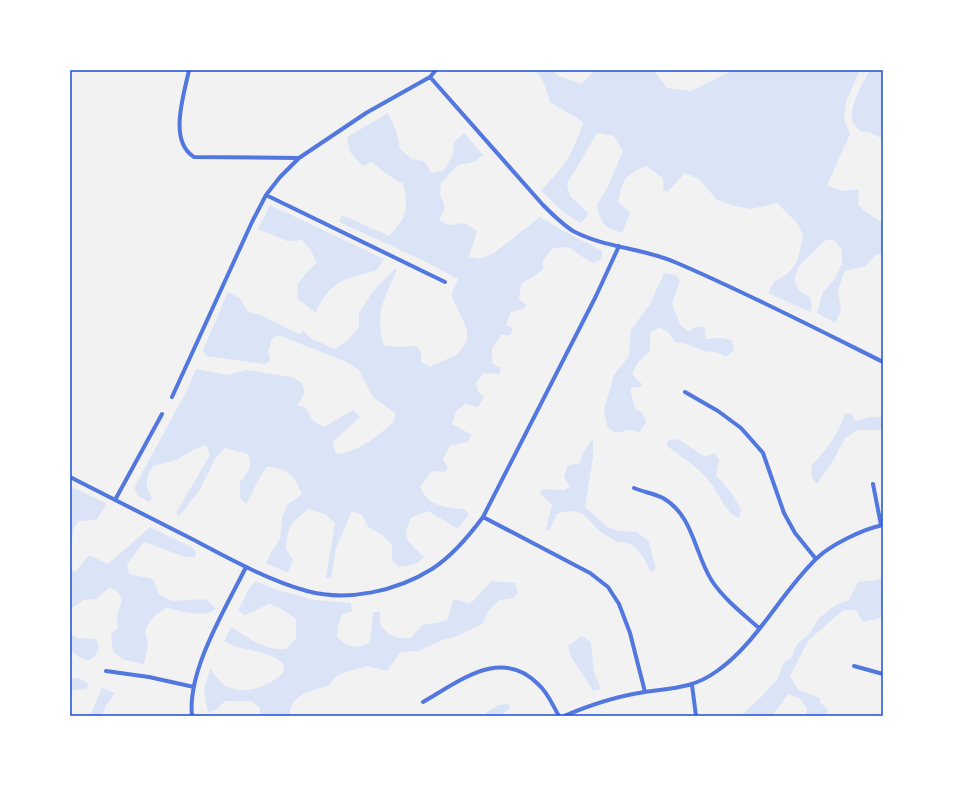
<svg xmlns="http://www.w3.org/2000/svg" width="953" height="786" viewBox="0 0 953 786" font-family="'Fira Sans',sans-serif">
	<style>
		.green { fill: #dbe4f7 }
		.lines { fill: none; stroke-linecap: round; stroke-linejoin: round }
		.minor { stroke: #5277de; stroke-width: 4 }
		.neatline { fill: none; stroke: #1d4ed8; stroke-width: 1.5 }
	</style>
	<rect width="100%" height="100%" fill="#f2f2f2"/>
	<path class="green" d="M530,70H554L556,75L581,84L596,70H654L667,88L691,91L733,70H860L846,102L844,119L850,134L827,185L842,191L859,189L858,205L866,212L883,223V254L875,255L866,266L845,271L840,284L838,293L841,311L835,323L817,313L823,292L834,280L842,264V250L833,239L824,241L799,266L794,280L799,291L810,297L812,306L810,312L768,293C777,275 776,283 788,273C799,264 800,249 803,235L797,223L777,203L751,209L735,206L717,200L699,179L685,173L667,192L663,190V178L646,166C624,175 623,179 618,202L630,213L622,233C603,227 601,224 597,205L608,186L623,151L614,136L597,133L567,184L570,196L589,214L581,223L564,213L541,190C565,166 573,154 583,122L550,102C547,91 543,72 530,70Z
		M870,70H883V139L869,132H861C859,129 854,125 853,122C848,107 863,83 870,70Z
		M388,113L397,133L400,149L412,159L424,161L432,173L443,171L453,155L454,142L464,133L483,155L474,162L458,165L441,183L440,195L445,207L439,220L449,225L465,223L477,231L469,257L480,259L494,253L540,217L560,229L602,251V259L594,263L581,256L569,247L553,248L543,260V270L521,284L519,299L526,305L523,309L511,312L506,325L513,328L510,335H501L492,348V363L501,368L499,374L484,373L476,383L478,392L484,397L478,407L465,404L456,411L452,424L472,435L467,442L450,446L443,459L448,468L445,472L432,471L420,487C429,507 445,507 464,509L469,514L458,529L428,511L412,517C400,539 408,541 424,557L416,564L399,567L392,560V545L382,535L368,527L362,515L352,511L336,548L331,578H326L335,523L325,514L309,509C290,522 288,527 286,549L293,560L288,573L266,563L272,551L280,539L282,519L287,505L302,494C294,476 288,467 267,467C258,478 254,491 246,504L240,498V482C248,472 253,467 248,454L225,448L215,459L199,491L179,516L176,513L210,455L206,445L195,449L176,460L153,466C146,477 144,487 152,498L149,502L138,496L134,488L188,388L196,369L227,375L246,370L292,377L302,383L305,392L297,406L305,407L313,421L324,427L353,410L360,417L333,442L336,454C359,452 377,436 394,422L395,413L373,397L359,370L344,361L278,335L272,339L268,351L270,361L264,364L206,356L203,350L228,292L240,298L248,312L261,315L299,334L304,331L310,338L335,349L348,340L359,327V313L371,294L395,268L397,270C385,297 374,314 384,345L398,347L416,346L421,352V362L430,367L458,354L467,341V329L451,295L458,279L420,259L339,222L342,215L389,236C407,218 409,208 403,184L385,173L372,162L363,166L350,152L347,137Z
		M270,205L384,259L376,271C346,277 328,282 316,313L298,299L297,285L308,271L317,263L311,251L302,240L287,241L258,229Z
		M664,273L676,275L680,280L672,304L680,324L688,332L695,327H705L706,339L721,338L732,340L734,350L726,357C714,349 712,354 702,350C690,346 689,343 675,342L669,333L659,327L650,333V351L638,362L632,374L642,384L640,387L630,388L635,409L642,412L646,422L640,432L630,430L615,433L607,426L604,410L614,375L629,356L631,330L650,304Z
		M845,413L851,414L856,421L869,417H882L883,430H858L845,438L833,461L817,484L812,478L811,466C826,450 839,434 845,413Z
		M593,438V457L585,507L609,528L620,531L637,532L649,542L656,569L651,572C646,563 641,551 633,546C629,542 621,543 615,541C610,537 601,533 597,529C583,513 579,507 557,514L549,531L546,529L552,505L540,493L542,489L565,490L570,486L564,477L567,466L580,463L582,454Z
		M678,439L705,457L714,453L719,460L716,475L733,495L741,510L739,518C726,515 717,489 708,480C696,465 681,457 667,446L668,440Z
		M70,486L107,504L96,520L79,521L74,527L70,551Z
		M150,527L193,548L196,552L195,557H185L144,542L127,564L129,574L153,579L159,594L172,601L205,599L216,608C205,620 181,610 166,608L153,617L145,630L148,645L144,664L124,660L113,652L111,633L118,628L117,616L122,600L119,593L110,587L96,599L83,600L70,610V571H76L89,555L108,564Z
		M883,576V617L863,622L856,610H843L808,641L790,676L798,690L820,698V702L828,710L826,716H806L807,708L799,698L788,694L775,712L774,716H741L759,699L778,679L783,663L791,658L797,644L809,634L819,618L836,605L849,600L858,582L878,580Z
		M256,581L274,589L314,600L351,603L352,611L342,615L338,625L337,637C349,648 355,649 370,643L373,612H380V624C389,637 396,639 411,638L422,625L447,621L453,601L456,599L470,604L492,581L515,583L518,592L514,598L500,600L489,610L482,624L455,637L442,640L418,651L401,652L387,671L367,666L345,672L335,677L328,686C312,690 289,695 290,716H260V708L251,701H225L217,709L208,713L204,690L210,669C215,674 220,682 225,685C244,697 270,686 284,672L283,663C262,647 243,653 224,641L231,627C249,638 264,651 286,649L296,638V619L280,608L269,604L245,615L238,611L250,587Z
		M70,634L77,638L96,639L99,648L95,656L88,661L77,656L70,649Z
		M582,636L591,642L594,672L601,689L593,691L570,655L568,646Z
		M79,678L89,684L87,689L70,691V679Z
		M102,688L115,693L106,706L102,716H90Z
		M508,704L510,708L501,716H481L498,705Z"/>
	<g class="lines">
		<path class="minor" d="M189,70C184,95 168,141 194,157L299,158
			M430,77L543,205C552,214 562,224 573,231C605,248 644,248 677,263C747,293 815,328 883,362
			M266,195L445,282
			M685,392L718,411L741,428L763,453L784,513L795,533L816,559
			M172,397L252,222L266,195L280,177L299,158L366,113L430,77L436,70
			M70,477C112,498 153,519 194,540C230,559 268,580 307,591C348,602 397,591 432,569C452,556 469,536 483,517L596,296L619,246
			M873,484L881,525
			M634,488C644,492 655,494 663,498C694,516 694,553 712,581C724,599 743,614 759,628
			M115,500L162,414
			M483,517L590,573L608,587L619,604L630,633L645,692
			M854,666L883,674
			M106,671L149,677L194,687
			M692,685L696,716
			M423,702C460,681 502,646 539,685C548,693 553,706 559,716
			M192,716C187,670 226,608 246,567
			M564,716C590,705 617,696 645,692C673,688 694,688 717,671C758,642 780,594 816,559C830,545 863,529 883,525"/>
	</g>
	<rect width="953" height="786" fill="none" stroke="#ffffff" stroke-width="142"/>
	<rect x="71" y="71" width="811" height="644" class="neatline"/>
</svg>
